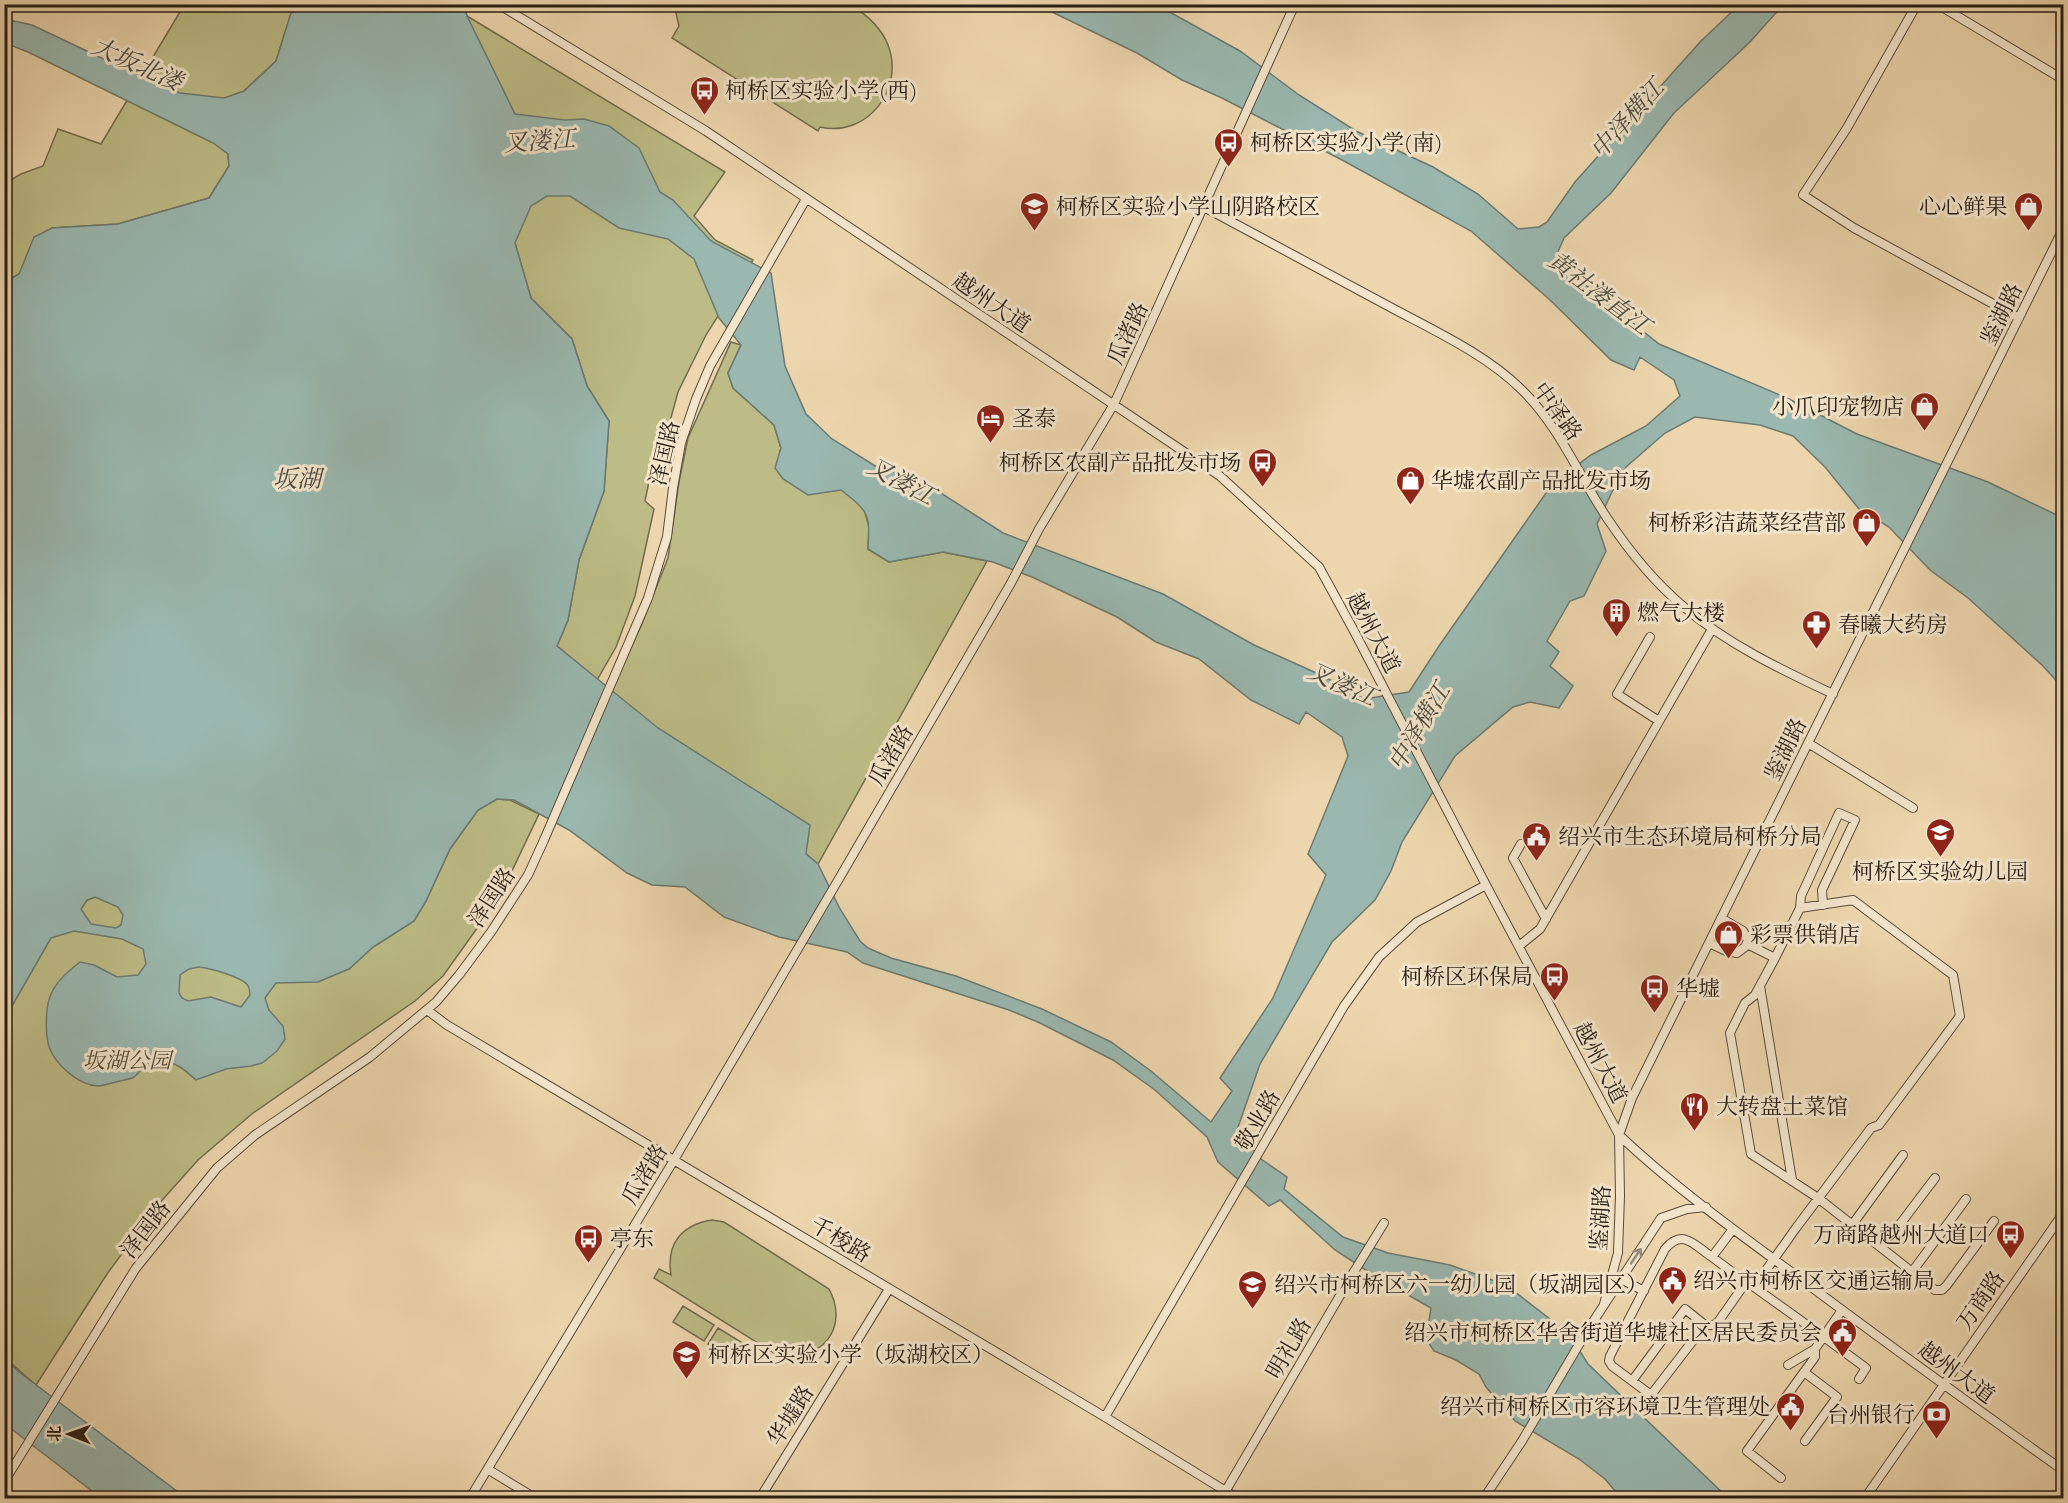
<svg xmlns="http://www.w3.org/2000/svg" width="2068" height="1503" viewBox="0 0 2068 1503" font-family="'Old Standard TT','Noto Serif SC',serif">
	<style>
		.green { fill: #bdbc86; stroke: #726c4e; stroke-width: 1.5 }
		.water { fill: #9ab8b0; stroke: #6c7a72; stroke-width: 1.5; fill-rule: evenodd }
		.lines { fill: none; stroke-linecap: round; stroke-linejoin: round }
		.minor-casing { stroke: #594b3c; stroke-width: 10 }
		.minor { stroke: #f3e4ca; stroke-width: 8 }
		.oneway { stroke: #988a79 }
		.labels { text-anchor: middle; stroke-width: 6; stroke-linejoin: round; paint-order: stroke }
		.poi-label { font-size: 22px; fill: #281d16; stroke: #f3e4ca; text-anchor: start }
		.street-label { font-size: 22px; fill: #281d16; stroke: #f3e4ca }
		.park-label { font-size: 22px; font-style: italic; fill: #554d38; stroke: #f3e4ca }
		.water-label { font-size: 24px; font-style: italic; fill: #4a4c44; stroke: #f3e4ca }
	</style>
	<rect width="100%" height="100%" fill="#edd6ad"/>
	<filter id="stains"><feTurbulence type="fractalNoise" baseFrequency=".00333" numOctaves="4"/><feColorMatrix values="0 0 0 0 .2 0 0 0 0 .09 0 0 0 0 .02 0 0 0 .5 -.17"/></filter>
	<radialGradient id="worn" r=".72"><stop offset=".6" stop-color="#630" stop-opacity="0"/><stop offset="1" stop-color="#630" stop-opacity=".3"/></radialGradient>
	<path class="green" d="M184,5H303L291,14L276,61L244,91L228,154L229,166L209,198L118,224L52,228L19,274L5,282L4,184L21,174L43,166L58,129L101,144Z
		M674,5H851C867,15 881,27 888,45C905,89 867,138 820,127L818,131L672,38L679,26Z
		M467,16L725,172L694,216L715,240L753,260L706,335L678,392L659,462H653L645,501L654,509L635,596L616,647L597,680L557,646L568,620L579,560L604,491L609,421L587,386L572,339L531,298L515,243Z
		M731,342L741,345L728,373L733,388L774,425L781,448L776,468L846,489L864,509L869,527L868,549L889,562L943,552L987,561L818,864L611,691L641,626L668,558L679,482L688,438Z
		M497,799L510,800L539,814L500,896L443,976L415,1001L253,1113L198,1160L157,1206L107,1274L36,1385L5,1358V1018L51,938L81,909L87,900L95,897L349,969L373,947L414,921L426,901L450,849L478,810Z
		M712,1220L724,1222L829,1289C847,1322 829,1355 791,1356L788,1362L654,1278L659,1269L671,1275C666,1244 681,1225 712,1220Z
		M683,1306L714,1325L704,1341L673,1322Z
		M718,1328L749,1347L739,1363L708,1344Z"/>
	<path class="water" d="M303,5H464L467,16L515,114L565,120L584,119L609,126L639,148L660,192L673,200L711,241L771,273L785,366L806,414L832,439L880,469L916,477L1003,533L1163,594L1254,645L1323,676L1364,699L1409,692L1439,646L1553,483L1591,455L1646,426L1680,396L1674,380L1640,357L1634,370L1611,360L1549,299L1471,231L1344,161L1222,98L1182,80L1137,53L1054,13L1042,5H1157L1240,51L1299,95L1356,131L1433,167L1478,194L1518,229L1539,227L1547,222L1575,182L1701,41L1739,5H1783L1749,43L1674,113L1611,193L1564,238L1557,254V262L1659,344L1787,398L1857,434L1988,482L2063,518V688L2043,666L1968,598L1930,570L1889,527L1859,509L1825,467L1793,436L1760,425L1695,417L1665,433L1626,467L1612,492L1597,524L1606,551L1584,596L1570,601L1547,641L1559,652L1550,666L1573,686L1559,708L1530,702L1513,707L1455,756L1402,842L1391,871L1375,900L1332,942L1260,1064L1237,1130L1261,1159L1287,1177L1284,1189L1343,1237L1388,1253L1450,1265L1506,1285L1568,1333L1588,1364L1728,1498H1621L1605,1479L1579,1459L1515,1421L1486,1387L1479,1374L1456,1360L1434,1351L1426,1339L1431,1308L1375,1276L1335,1250L1280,1200L1269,1206L1218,1162L1207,1137L1155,1090L1113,1060L1040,1023L1009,1010L863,963L847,952L779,937L724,917L685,887L652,885L627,873L569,830L514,800L497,799L478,810L450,849L426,901L414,921L373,947L349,969L318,982L276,983L265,998L269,1010L283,1026L285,1039L277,1051L262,1063L251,1066L226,1069L196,1080C185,1070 175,1061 160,1061C142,1061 143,1071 134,1077C129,1080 121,1080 116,1082C110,1083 104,1086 98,1086C78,1085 56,1065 49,1047C46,1036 46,1021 47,1010C49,988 63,975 80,962L94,965L117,977L138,975L146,964L143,949L122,939L74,931L51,938L5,1018V282L19,274L34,237L52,228L118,224L209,198L229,166L228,154L213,143L28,52L5,43V19L32,25L127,70L180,93L224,98L244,91L276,61L291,13ZM547,196H570L619,228L668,239L694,259L719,318L741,345L728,373L733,388L774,425L781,448L775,468L783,479L808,495L841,490C869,512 870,513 868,549L889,562L943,552L993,562L1032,577L1117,617L1156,642L1199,659L1251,700L1299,724L1306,712L1342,737L1348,756L1308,854L1326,875L1273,998L1220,1078L1232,1091L1211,1122L1151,1071L1111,1042L1042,1009L956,976L891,958L868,948L860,941L840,909L818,864L806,854L810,825L658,728L557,646L568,620L579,560L604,491L609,421L587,386L572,339L531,298L515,243L531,206ZM95,897L118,907L123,915L121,925L116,928L91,924L81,909L87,900ZM199,967C208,968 244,977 248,986C249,986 250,994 250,995L241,1007L211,997L188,1001L182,998L179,993L180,975L189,969Z
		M4,1358L19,1372L186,1498H101L5,1424Z"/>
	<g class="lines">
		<defs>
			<path id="minor" d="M498,4L706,131L1220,476L1319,567L1354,631L1486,885L1619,1135C1673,1186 1734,1230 1794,1274C1883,1341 1973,1406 2064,1471
				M1917,4L1847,128L1803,195L1854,228L2019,318
				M1937,4L2064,80
				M1204,207C1267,241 1329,274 1392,308C1435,331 1487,355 1522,390C1559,426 1579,476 1607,518C1629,551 1654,582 1684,607C1727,644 1782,670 1833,694
				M1650,637L1617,694L1659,721
				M1808,743L1913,808
				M1521,844L1513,858L1546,919
				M1800,908L1801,896L1839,813L1855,820L1822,890L1823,905
				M1709,943L1726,951L1737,953L1745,947L1748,940L1743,931L1721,918
				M1747,944L1775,958L1800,908L1853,900L1953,975L1960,1016L1879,1125L1871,1128L1796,1228L1754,1287L1814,1330
				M1519,946L1540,929L1712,629
				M1775,958L1755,995L1745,1003L1730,1033L1751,1154L1818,1198L1935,1290H1942L1947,1285L1994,1221
				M1760,986L1792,1180
				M427,1010L447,1025L1105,1417L1237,1498
				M1852,1225L1903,1155
				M1882,1248L1935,1178
				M1712,1257L1743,1280L1744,1285L1718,1322L1714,1325H1705L1651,1395L1612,1366L1609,1361L1610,1356L1665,1249C1683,1228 1694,1245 1712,1257L1733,1229
				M1912,1272L1966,1199
				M1621,1279L1644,1291
				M1604,1304L1618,1253L1620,1196L1619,1135L1632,1098L2064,227
				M1824,1337L1866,1368L1859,1379
				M1788,1365L1815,1349L1842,1310
				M1632,1381L1685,1309L1705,1325
				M1105,1417L1344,1006L1379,957L1417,922L1486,885
				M1805,1441L1837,1397L1804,1372L1815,1357V1349
				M489,1470L535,1498
				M1781,1478L1747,1451L1804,1372
				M4,1482L136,1268L217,1168L255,1135L370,1057L436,1002L459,975L491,932L528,875L544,840L648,598L667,537L673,488L681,443L696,399L710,366L806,199
				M1225,1492L1352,1275L1384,1223
				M470,1498L674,1160L840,877L1011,583L1039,529L1114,404L1295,4
				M760,1498L889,1289
				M1484,1498L1522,1441L1587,1331L1661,1218L1687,1209L1706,1207
				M1865,1498L2064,1212"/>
		</defs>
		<use href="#minor" class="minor-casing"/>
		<use href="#minor" class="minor"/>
	</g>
	<defs><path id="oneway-shaft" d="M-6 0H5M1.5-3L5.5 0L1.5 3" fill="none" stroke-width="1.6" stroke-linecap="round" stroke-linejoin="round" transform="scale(1.5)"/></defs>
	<use class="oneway" href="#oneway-shaft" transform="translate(1636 1256) rotate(-56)"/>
	<defs>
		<symbol id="bus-pin" viewBox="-11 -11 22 30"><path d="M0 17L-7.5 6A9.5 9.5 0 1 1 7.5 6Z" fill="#8f2418" stroke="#f3e4ca"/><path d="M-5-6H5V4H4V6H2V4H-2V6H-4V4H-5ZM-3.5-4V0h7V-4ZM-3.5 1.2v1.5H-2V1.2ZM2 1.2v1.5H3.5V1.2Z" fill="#fff"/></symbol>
		<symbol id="school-pin" viewBox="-11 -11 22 30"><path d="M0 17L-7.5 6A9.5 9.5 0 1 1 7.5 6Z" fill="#8f2418" stroke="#f3e4ca"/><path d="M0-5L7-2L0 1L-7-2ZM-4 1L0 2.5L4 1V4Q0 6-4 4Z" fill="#fff"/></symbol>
		<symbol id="shop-pin" viewBox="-11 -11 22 30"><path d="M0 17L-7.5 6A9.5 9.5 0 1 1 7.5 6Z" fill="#8f2418" stroke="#f3e4ca"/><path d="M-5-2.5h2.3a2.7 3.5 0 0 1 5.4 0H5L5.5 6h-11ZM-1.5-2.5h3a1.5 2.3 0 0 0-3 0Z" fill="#fff"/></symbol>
		<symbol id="hotel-pin" viewBox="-11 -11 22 30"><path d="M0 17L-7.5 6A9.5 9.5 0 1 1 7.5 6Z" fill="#8f2418" stroke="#f3e4ca"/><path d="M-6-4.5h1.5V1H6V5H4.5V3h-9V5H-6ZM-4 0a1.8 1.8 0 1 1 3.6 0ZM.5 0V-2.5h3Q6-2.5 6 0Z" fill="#fff"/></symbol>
		<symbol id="building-pin" viewBox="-11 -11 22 30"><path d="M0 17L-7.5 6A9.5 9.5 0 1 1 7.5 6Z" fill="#8f2418" stroke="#f3e4ca"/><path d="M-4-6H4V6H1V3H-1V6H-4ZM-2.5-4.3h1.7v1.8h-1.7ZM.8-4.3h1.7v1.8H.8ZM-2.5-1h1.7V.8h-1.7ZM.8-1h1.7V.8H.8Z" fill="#fff"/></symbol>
		<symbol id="pharmacy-pin" viewBox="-11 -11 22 30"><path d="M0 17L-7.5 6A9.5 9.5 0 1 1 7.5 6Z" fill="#8f2418" stroke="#f3e4ca"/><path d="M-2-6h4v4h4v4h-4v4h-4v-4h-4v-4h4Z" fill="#fff"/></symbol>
		<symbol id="civic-pin" viewBox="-11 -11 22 30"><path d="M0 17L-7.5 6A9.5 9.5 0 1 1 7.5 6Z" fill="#8f2418" stroke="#f3e4ca"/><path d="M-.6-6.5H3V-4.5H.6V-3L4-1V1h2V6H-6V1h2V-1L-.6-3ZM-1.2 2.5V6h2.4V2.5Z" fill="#fff"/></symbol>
		<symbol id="restaurant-pin" viewBox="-11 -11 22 30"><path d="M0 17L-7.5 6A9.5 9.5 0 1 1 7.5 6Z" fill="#8f2418" stroke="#f3e4ca"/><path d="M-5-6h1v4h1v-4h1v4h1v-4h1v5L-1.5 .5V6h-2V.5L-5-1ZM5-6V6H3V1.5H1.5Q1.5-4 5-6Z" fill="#fff"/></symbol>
		<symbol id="bank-pin" viewBox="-11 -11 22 30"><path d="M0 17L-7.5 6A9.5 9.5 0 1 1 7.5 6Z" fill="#8f2418" stroke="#f3e4ca"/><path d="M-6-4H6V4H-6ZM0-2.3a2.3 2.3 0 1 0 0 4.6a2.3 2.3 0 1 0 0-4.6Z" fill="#fff"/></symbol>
	</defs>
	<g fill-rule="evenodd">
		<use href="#bus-pin" x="688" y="74" width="33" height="45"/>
		<use href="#bus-pin" x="1212" y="126" width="33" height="45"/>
		<use href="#school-pin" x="1018" y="190" width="33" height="45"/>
		<use href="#shop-pin" x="2012" y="190" width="33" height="45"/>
		<use href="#shop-pin" x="1908" y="390" width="33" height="45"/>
		<use href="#hotel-pin" x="974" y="402" width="33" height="45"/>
		<use href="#bus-pin" x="1246" y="446" width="33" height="45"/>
		<use href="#shop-pin" x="1394" y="464" width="33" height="45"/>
		<use href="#shop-pin" x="1850" y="506" width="33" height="45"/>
		<use href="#building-pin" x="1600" y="596" width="33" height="45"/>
		<use href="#pharmacy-pin" x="1800" y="608" width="33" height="45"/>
		<use href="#school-pin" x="1924" y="816" width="33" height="45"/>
		<use href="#civic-pin" x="1520" y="820" width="33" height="45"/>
		<use href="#shop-pin" x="1712" y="918" width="33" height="45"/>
		<use href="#bus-pin" x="1538" y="960" width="33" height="45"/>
		<use href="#bus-pin" x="1638" y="972" width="33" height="45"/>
		<use href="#restaurant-pin" x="1678" y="1090" width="33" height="45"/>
		<use href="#bus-pin" x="1994" y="1218" width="33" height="45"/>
		<use href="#bus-pin" x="572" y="1222" width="33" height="45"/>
		<use href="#civic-pin" x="1656" y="1264" width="33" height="45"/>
		<use href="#school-pin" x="1236" y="1268" width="33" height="45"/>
		<use href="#civic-pin" x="1826" y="1316" width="33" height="45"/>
		<use href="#school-pin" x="670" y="1338" width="33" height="45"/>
		<use href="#civic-pin" x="1774" y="1390" width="33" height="45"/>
		<use href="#bank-pin" x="1920" y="1398" width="33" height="45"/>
	</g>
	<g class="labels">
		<g class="poi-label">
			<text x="725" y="98">柯桥区实验小学(西)</text>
			<text x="1250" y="150">柯桥区实验小学(南)</text>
			<text x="1056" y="214">柯桥区实验小学山阴路校区</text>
			<text x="2007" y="214" text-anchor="end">心心鲜果</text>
			<text x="1904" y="414" text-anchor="end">小爪印宠物店</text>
			<text x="1012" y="426">圣泰</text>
			<text x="1241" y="470" text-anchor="end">柯桥区农副产品批发市场</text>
			<text x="1431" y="488">华墟农副产品批发市场</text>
			<text x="1846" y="530" text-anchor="end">柯桥彩洁蔬菜经营部</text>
			<text x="1637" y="620">燃气大楼</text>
			<text x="1838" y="632">春曦大药房</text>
			<text x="1558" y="844">绍兴市生态环境局柯桥分局</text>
			<text x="1940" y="879" text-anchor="middle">柯桥区实验幼儿园</text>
			<text x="1750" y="942">彩票供销店</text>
			<text x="1533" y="984" text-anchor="end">柯桥区环保局</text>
			<text x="1676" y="996">华墟</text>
			<text x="1716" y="1114">大转盘土菜馆</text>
			<text x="1989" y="1242" text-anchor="end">万商路越州大道口</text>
			<text x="610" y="1246">亭东</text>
			<text x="1693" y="1288">绍兴市柯桥区交通运输局</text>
			<text x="1274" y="1292">绍兴市柯桥区六一幼儿园（坂湖园区）</text>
			<text x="1822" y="1340" text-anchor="end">绍兴市柯桥区华舍街道华墟社区居民委员会</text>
			<text x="708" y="1362">柯桥区实验小学（坂湖校区）</text>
			<text x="1770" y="1414" text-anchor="end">绍兴市柯桥区市容环境卫生管理处</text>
			<text x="1915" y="1422" text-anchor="end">台州银行</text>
		</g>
		<g class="street-label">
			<text transform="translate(992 302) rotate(34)" y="8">越州大道</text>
			<text transform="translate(2001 314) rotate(-64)" y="8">鉴湖路</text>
			<text transform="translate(1127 333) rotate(-65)" y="8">瓜渚路</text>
			<text transform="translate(1558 411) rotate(54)" y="8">中泽路</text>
			<text transform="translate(664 453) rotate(-77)" y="8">泽国路</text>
			<text transform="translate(1374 632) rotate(62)" y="8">越州大道</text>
			<text transform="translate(1785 749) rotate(-64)" y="8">鉴湖路</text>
			<text transform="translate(890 755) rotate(-60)" y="8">瓜渚路</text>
			<text transform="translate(491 897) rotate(-57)" y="8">泽国路</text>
			<text transform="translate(1601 1062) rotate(62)" y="8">越州大道</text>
			<text transform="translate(1257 1120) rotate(-60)" y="8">敬业路</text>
			<text transform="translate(644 1174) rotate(-59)" y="8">瓜渚路</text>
			<text transform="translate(1600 1218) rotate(-87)" y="8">鉴湖路</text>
			<text transform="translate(145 1229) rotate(-52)" y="8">泽国路</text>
			<text transform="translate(841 1239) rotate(31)" y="8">千梭路</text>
			<text transform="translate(1980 1300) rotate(-55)" y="8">万商路</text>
			<text transform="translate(1288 1348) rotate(-60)" y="8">明礼路</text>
			<text transform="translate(1957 1372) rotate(36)" y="8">越州大道</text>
			<text transform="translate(790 1415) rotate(-58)" y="8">华墟路</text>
		</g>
		<g class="park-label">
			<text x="127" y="1068">坂湖公园</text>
		</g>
		<g class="water-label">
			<text transform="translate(137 64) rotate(24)" y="8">大坂北溇</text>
			<text transform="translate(1627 119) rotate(-48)" y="8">中泽横江</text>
			<text transform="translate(539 141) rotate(-4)" y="8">叉溇江</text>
			<text transform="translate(1599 293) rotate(37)" y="8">黄社溇直江</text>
			<text x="297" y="487">坂湖</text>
			<text transform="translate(901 481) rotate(28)" y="8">叉溇江</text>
			<text transform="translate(1342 684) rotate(24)" y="8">叉溇江</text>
			<text transform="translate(1419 727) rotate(-59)" y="8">中泽横江</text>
		</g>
	</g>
	<rect width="2068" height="1503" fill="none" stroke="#edd6ad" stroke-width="24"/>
	<rect x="6" y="6" width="2056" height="1491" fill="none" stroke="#281d16" stroke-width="3"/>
	<rect x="12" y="12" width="2044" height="1479" fill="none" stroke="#281d16" stroke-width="1.5"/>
	<g transform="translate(69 1434) rotate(271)" stroke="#f3e4ca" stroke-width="4.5" paint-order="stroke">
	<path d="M0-4.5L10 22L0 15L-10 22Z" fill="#281d16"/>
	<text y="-9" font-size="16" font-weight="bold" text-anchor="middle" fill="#281d16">北</text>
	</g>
	<rect width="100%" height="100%" filter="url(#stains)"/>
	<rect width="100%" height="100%" fill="url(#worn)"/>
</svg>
